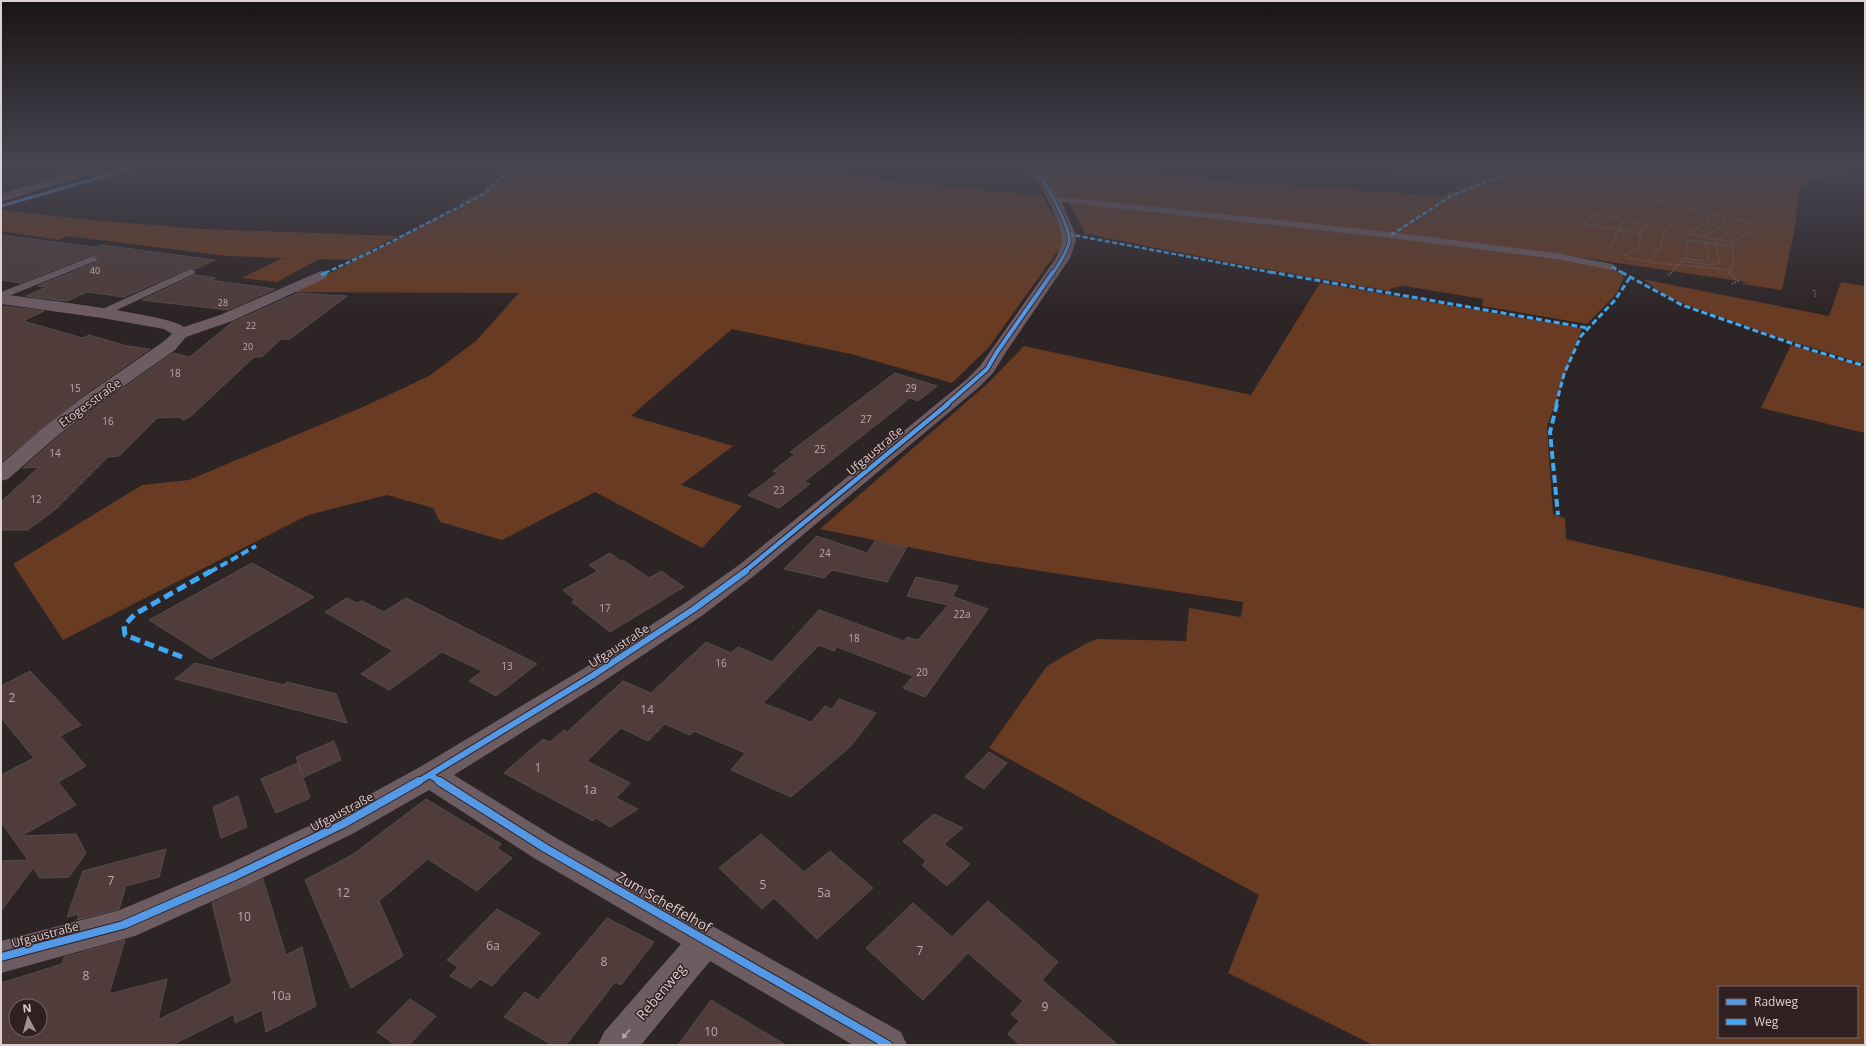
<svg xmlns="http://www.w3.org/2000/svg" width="1866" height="1046" viewBox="0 0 1866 1046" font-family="'Open Sans',sans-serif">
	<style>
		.green { fill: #693b22; fill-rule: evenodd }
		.building { fill: #4f3c3b; stroke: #554d4c; fill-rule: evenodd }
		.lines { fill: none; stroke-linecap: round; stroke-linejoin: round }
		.path-far1 { stroke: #6e6266; stroke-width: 1.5; stroke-dasharray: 1 1; stroke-linecap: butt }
		.path { stroke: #6e6266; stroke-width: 2; stroke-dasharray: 1.5 1.5; stroke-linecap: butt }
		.lane { fill: #6e5c63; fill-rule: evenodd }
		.street { fill: #6e5c63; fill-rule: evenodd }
		.secondary { fill: #725e66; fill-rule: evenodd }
		.quiet-far3 { stroke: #3fa9f5; stroke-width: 2.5; stroke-dasharray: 5 2.5; stroke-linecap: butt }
		.quiet-far2 { stroke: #3fa9f5; stroke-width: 3; stroke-dasharray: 6 3; stroke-linecap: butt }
		.quiet-far1 { stroke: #3fa9f5; stroke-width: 4; stroke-dasharray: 8 4; stroke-linecap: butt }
		.quiet { stroke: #3fa9f5; stroke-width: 5; stroke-dasharray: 10 5; stroke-linecap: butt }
		.cycleway-far4-casing { stroke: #312022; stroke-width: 4.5 }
		.cycleway-far3-casing { stroke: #312022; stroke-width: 6 }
		.cycleway-far2-casing { stroke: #312022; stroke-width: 7 }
		.cycleway-far1-casing { stroke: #312022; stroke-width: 8 }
		.cycleway-casing { stroke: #312022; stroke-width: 10 }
		.cycleway-far4 { stroke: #5399e6; stroke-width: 3 }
		.cycleway-far3 { stroke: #5399e6; stroke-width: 4 }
		.cycleway-far2 { stroke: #5399e6; stroke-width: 4.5 }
		.cycleway-far1 { stroke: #5399e6; stroke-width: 6 }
		.cycleway { stroke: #5399e6; stroke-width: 8 }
		.oneway { fill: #b6a7aa }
		.labels { text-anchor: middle; stroke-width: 3; stroke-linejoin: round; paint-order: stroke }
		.far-number-label { font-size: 9px; fill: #baabac }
		.number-label { font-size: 10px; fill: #baabac }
		.street-label { font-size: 12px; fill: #ddd0d1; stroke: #312022 }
		.near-number-label { font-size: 12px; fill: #baabac }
		.near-street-label { font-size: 14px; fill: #ddd0d1; stroke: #312022 }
	</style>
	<rect width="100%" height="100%" fill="#2d2425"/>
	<path class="green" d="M509,167H766L1043,196L1062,230V245L989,347L952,383L851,354L732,329L631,416L733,446L681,485L742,506L702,548L595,492L502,540L440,522L433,508L387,495L308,515L63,640L13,564L142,485L189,480L365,406L429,376L476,341L519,293L293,292L466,204L460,202L479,193Z
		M1040,167L1441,196L1481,175L1353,167H1851L1799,187L1795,227L1782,290L1742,284L1746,282L1557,254L1065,198L1057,194Z
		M1068,202L1391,236L1604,265L1621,273L1624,277L1617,293L1587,324L1482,306L1483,299L1405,286L1391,288L1390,291L1238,264L1086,234Z
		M1,210L91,220L202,229L397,236L353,260L319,259L277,282L241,278L283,258L227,256L68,236L59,240L1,231Z
		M1642,279L1829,316L1841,282L1865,286V364L1781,338L1687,305L1667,296Z
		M1320,283L1582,328L1547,426L1553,514L1565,518L1566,539L1865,609V1045H1373L1228,973L1259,895L989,748L1047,666L1085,644L1097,639L1186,641L1189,608L1241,617L1243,602L982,562L820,529L987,384L1024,346L1251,395ZM1719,987H1857V1037H1719Z
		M1791,345L1865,367V433L1761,408Z"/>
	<path class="building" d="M1,235L96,247L101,245L215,260L195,269L189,268L124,297L87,292L67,301L26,296L47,287L38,286L97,262L99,258L92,255L20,283L1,280Z
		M195,275L216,278L210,280L275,289L228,310L142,300Z
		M298,293L347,296L290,339H281L262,357H254L190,417L183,420L180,417L157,418L119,456L108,457L56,509L28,530H1V502L39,467L23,468L57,438L98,406L173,353L190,357L231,323Z
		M1,306L44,311L23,321L83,338L89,335L127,346L150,349L82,396L1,462Z
		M895,373L937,386L918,401L910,398L804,482L810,484L779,508L748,495L778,473L773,471L795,454L790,452Z
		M817,536L867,553L875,541L907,547L887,582L832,570L824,578L784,569Z
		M610,553L621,561L623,560L649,578L661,571L684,587L610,632L572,602L575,600L563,590L598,571L589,565Z
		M252,563L314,597L211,659L149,620Z
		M916,577L958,586L950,602L954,597L988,609L925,697L903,688L913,676L837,647L834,651L819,645L763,703L811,722L825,706L832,709L839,699L876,713L851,746L791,797L731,770L745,753L694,731L690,735L665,724L648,741L621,728L587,761L630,783L616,798L638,809L610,827L596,818L593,821L504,773L543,739L550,742L564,730L567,732L623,681L651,693L706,642L731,653L738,647L772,662L819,610L904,641L907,637L918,640L948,605L907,596Z
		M347,598L357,603L362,601L384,612L406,598L537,664L496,696L469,681L482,671L442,652L389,690L361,674L393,651L325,612Z
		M195,663L284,685L287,682L336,694L347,723L175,679Z
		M30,671L81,725L60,736L86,766L58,782L76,805L21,836L76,834L86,853L69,877L40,878L33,868L1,911V861L28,860L1,822V775L34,758L1,718V686Z
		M334,741L341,760L304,777L296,757Z
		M989,752L1007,763L984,789L965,777Z
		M298,763L310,798L276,813L261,779Z
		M238,796L247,827L221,838L213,807Z
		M426,799L501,844L497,848L512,858L477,891L428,859L379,901L403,956L351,988L305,880L352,855Z
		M934,814L963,828L944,844L970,864L947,886L922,865L926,861L903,841Z
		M761,834L804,872L830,851L873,888L817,939L774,898L762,909L719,868Z
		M166,849L159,877L126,886L119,909L77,920L79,914L67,917L83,871Z
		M263,879L286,955L302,947L316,1006L266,1032L262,1010L235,1023L234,1014L172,1045H1V983L62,964L64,957L125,940L109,994L167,979L158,1020L232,983L212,903ZM16,1006H40V1030H16Z
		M988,901L1058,962L1042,980L1118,1045H1020L1008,1034L1019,1021L1011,1014L1023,1001L968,953L923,1000L866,948L913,903L952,937Z
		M497,909L540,933L492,986L480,979L471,988L450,976L458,967L447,960Z
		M607,918L654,942L621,985L615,982L566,1045H552L504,1017L525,992L538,1000Z
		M410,999L436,1016L409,1045H395L377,1032Z
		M711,1000L744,1020L786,1045H678Z"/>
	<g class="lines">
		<path class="path-far1" d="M1642,234L1585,224L1589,217L1596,214L1646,225
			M1691,234L1705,237L1721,226L1725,217
			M1705,237L1734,243
			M1686,240L1732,247
			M1609,249C1615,242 1616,234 1620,226C1627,213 1645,205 1657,200L1758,225L1732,244L1734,260L1730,273
			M1624,255C1650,246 1633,241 1644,227C1648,222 1655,219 1660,216C1665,213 1668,208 1671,204
			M1627,258L1648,261L1661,248L1662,239L1665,230L1678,221L1689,209
			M1685,258L1703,261L1709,259L1705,243
			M1682,261L1709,265L1720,263L1716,249L1717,241L1735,228L1738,220
			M1649,262L1730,270
			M1671,273L1686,256C1686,232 1688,234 1708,222L1710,213"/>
		<path class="path" d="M1729,272L1738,281L1732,284
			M1668,275L1673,272
			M1814,290L1816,295L1814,298"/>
		<path class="lane" d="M1053,196L1391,232L1556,253L1612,264L1617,267L1612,270L1556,259L1391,238L1050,201V197Z
			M93,256L98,259L96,261L1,299V292Z
			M190,269L194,270L195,272L194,274L106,315L102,316L97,313L98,311Z"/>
		<path class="street" d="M1029,167H1041L1062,203L1075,233L1076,241L1070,258L1006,352L993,373L978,388L755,575L703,615L601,683L454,775L556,838L901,1032L907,1045H853L710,961L641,1045H598L604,1032L681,944L534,858L429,790L354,833L246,886L135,936L1,973V941L120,910L224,866L332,815L420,767L583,669L685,603L739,565L797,518L966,380L980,366L1056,258C1058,252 1062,246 1062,240C1061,217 1040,187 1029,167Z
			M321,271L326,272L328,275L326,278L232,321L186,337L175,350L97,405L56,437L8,479L1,481V464L42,429L83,397L163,342L172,334L164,329L102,318L1,304V294C29,298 170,314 184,327L220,315Z"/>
		<path class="secondary" d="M88,167H107L105,169L1,202V194Z"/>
		<path class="quiet-far3" d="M1068,234L1275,273
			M1391,235L1451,196L1513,171L1531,167
			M1612,267L1623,273
			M325,273L373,251L484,194L514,167"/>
		<path class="quiet-far2" d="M1270,272L1588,328
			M1621,272L1682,305L1805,348L1865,366
			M321,275L328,272
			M1556,405L1564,374L1581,336L1615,300L1631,276"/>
		<path class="quiet-far1" d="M1557,404L1550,432L1558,515
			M210,572L256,546"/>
		<path class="quiet" d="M182,657L125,635L124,626L135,614L211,571"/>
		<defs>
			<path id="cycleway-far4" d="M1035,167C1044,183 1072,226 1069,243C1066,254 1059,264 1053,273
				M1,206L136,167"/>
			<path id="cycleway-far3" d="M946,405L987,369L997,352L1053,272"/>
			<path id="cycleway-far2" d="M744,572L948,404"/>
			<path id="cycleway-far1" d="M430,775L441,782
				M418,782L592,676L694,609L746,571"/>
			<path id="cycleway" d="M439,781L545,848L888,1045
				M1,957L123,925L235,876L343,824L419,781"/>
		</defs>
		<use href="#cycleway-far4" class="cycleway-far4-casing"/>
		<use href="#cycleway-far3" class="cycleway-far3-casing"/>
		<use href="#cycleway-far2" class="cycleway-far2-casing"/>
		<use href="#cycleway-far1" class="cycleway-far1-casing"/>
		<use href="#cycleway" class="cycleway-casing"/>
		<use href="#cycleway-far4" class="cycleway-far4"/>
		<use href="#cycleway-far3" class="cycleway-far3"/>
		<use href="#cycleway-far2" class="cycleway-far2"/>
		<use href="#cycleway-far1" class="cycleway-far1"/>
		<use href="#cycleway" class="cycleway"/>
	</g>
	<defs><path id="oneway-solid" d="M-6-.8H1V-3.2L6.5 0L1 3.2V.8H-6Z"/></defs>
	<use class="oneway" href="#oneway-solid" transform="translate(626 1034) rotate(130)"/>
	<linearGradient id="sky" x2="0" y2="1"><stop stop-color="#191414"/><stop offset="0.53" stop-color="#464551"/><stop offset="1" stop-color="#464551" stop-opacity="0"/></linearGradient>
	<rect width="1866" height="314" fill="url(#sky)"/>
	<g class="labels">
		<g class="far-number-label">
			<text x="95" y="274">40</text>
			<text x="223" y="306">28</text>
			<text x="251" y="329">22</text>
			<text x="248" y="350">20</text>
		</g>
		<g class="number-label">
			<text x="175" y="377">18</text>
			<text x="75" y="392">15</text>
			<text x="911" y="392">29</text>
			<text x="866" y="423">27</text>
			<text x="108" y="425">16</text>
			<text x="820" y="453">25</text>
			<text x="55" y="457">14</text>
			<text x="779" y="494">23</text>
			<text x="36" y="503">12</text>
			<text x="825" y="557">24</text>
			<text x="605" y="612">17</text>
			<text x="962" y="618">22a</text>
			<text x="854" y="642">18</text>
			<text x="721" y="667">16</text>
			<text x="507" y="670">13</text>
			<text x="922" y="676">20</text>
		</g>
		<g class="street-label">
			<text transform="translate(90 403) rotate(-36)" y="4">Etogesstraße</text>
			<text transform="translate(875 451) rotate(-40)" y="4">Ufgaustraße</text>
			<text transform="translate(619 646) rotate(-33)" y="4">Ufgaustraße</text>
			<text transform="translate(342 812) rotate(-28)" y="4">Ufgaustraße</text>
			<text transform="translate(45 935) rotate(-15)" y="4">Ufgaustraße</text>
		</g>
		<g class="near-number-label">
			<text x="12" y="702">2</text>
			<text x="647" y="714">14</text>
			<text x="538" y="772">1</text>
			<text x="590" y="794">1a</text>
			<text x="111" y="885">7</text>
			<text x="763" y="889">5</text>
			<text x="343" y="897">12</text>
			<text x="824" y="897">5a</text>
			<text x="244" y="921">10</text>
			<text x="493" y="950">6a</text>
			<text x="920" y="955">7</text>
			<text x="604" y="966">8</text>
			<text x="86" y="980">8</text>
			<text x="281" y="1000">10a</text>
			<text x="1045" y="1011">9</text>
			<text x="711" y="1036">10</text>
		</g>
		<g class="near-street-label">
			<text transform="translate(664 902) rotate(30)" y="5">Zum Scheffelhof</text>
			<text transform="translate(661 992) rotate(-50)" y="5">Rebenweg</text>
		</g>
	</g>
	<rect width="1866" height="1046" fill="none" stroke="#ddd0d1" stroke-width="4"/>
	<rect x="1718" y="986" width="140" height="52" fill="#312022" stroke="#766668"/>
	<rect x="1726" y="999" width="20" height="6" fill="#5399e6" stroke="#766668"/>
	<text x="1754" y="1006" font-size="12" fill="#ddd0d1">Radweg</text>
	<rect x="1726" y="1019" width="20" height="6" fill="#3fa9f5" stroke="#766668"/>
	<text x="1754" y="1026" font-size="12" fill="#ddd0d1">Weg</text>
	<g transform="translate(28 1018) rotate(354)"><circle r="19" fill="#312022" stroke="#766668"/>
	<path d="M0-3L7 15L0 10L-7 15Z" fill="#9f9495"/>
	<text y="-6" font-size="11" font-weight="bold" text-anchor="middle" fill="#ddd0d1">N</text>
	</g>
</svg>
